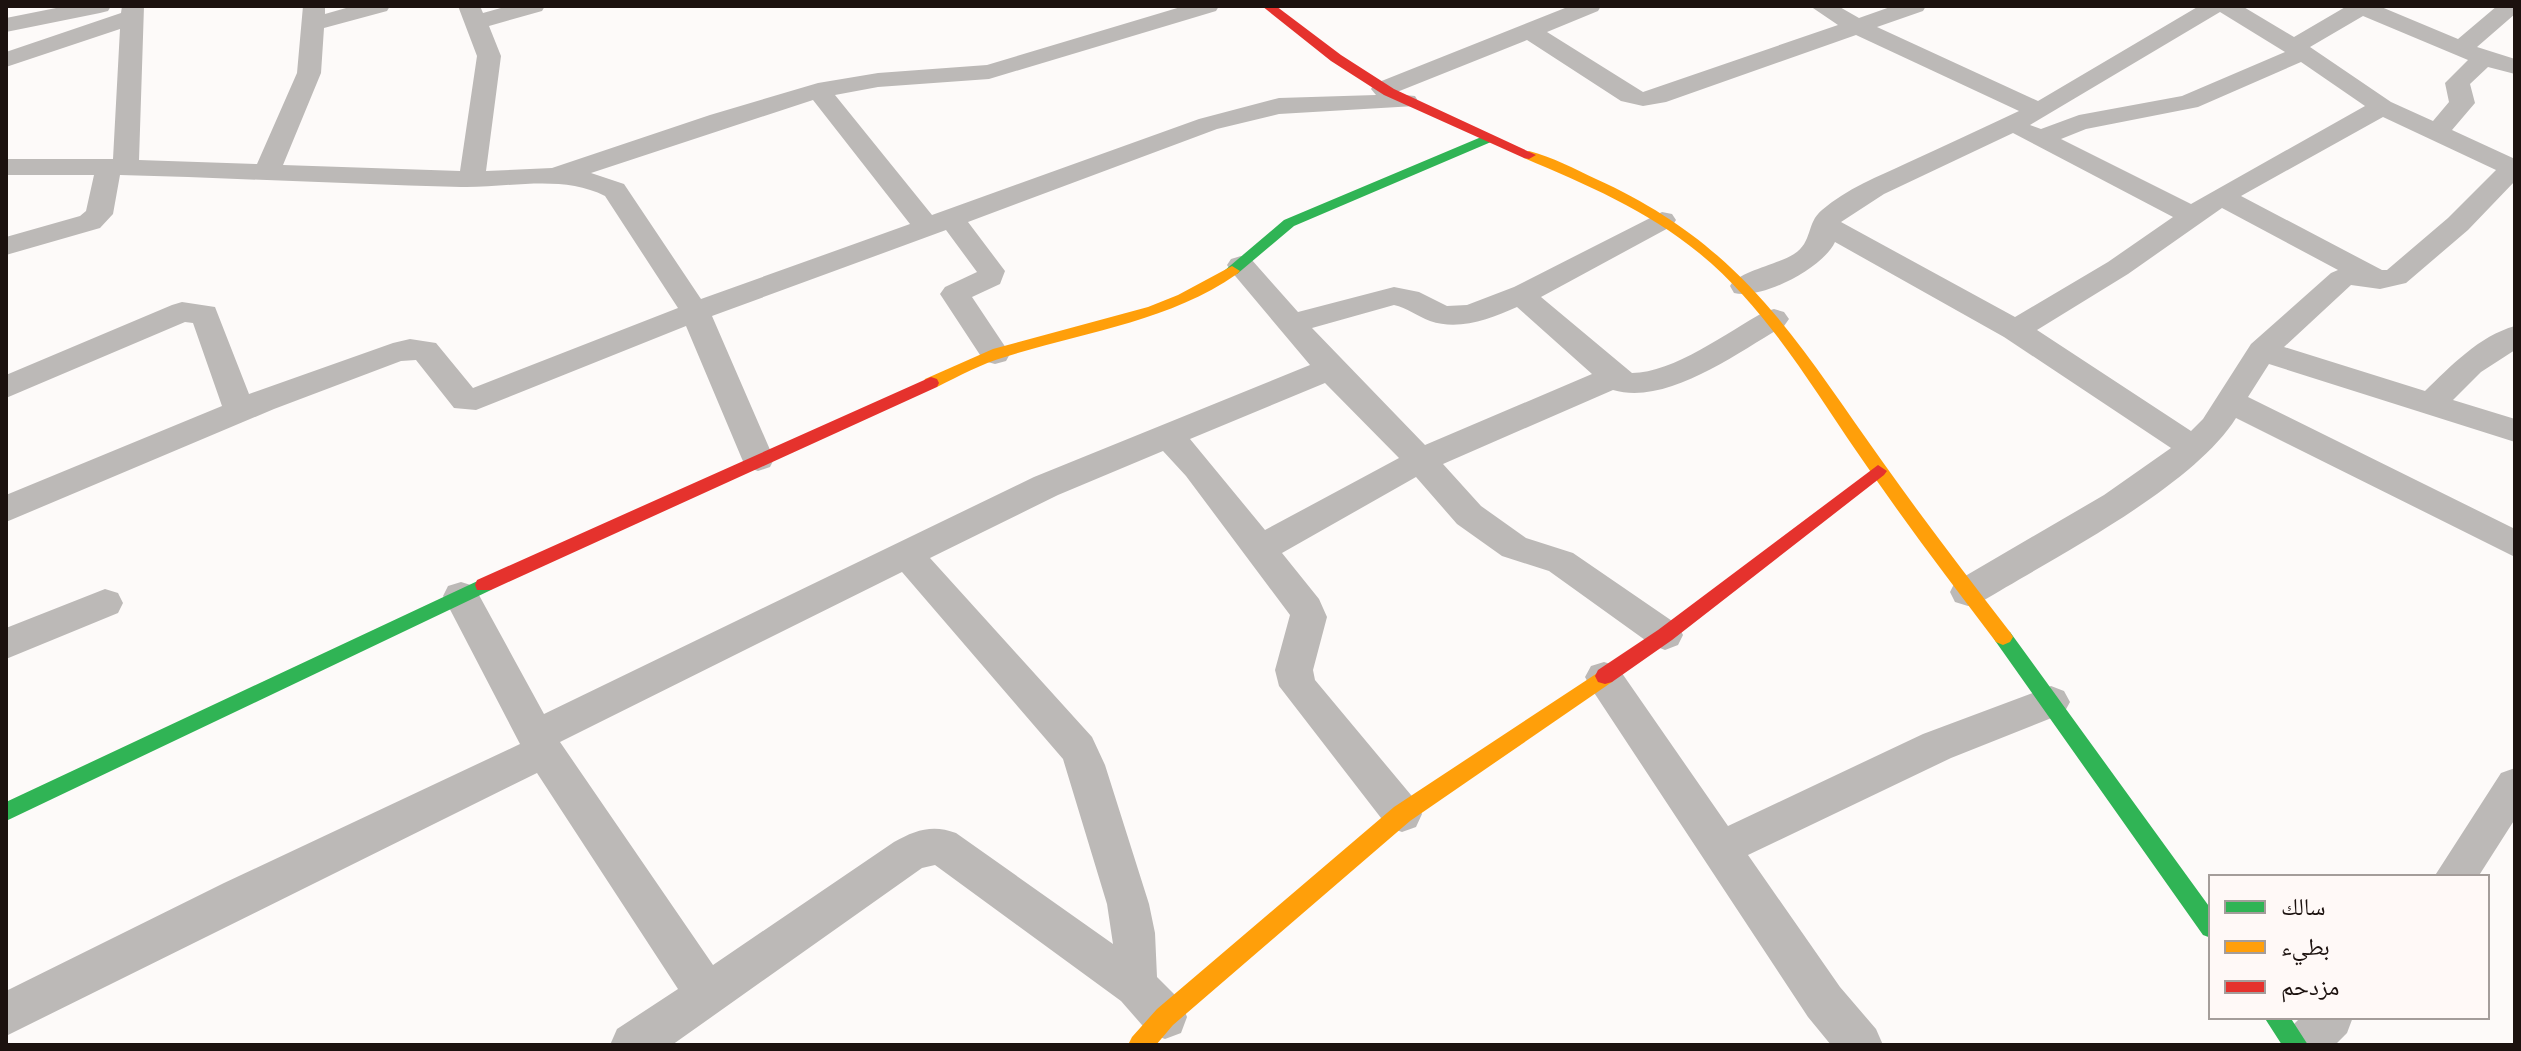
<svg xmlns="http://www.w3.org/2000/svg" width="2521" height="1051" viewBox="0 0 2521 1051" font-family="Karla,'Noto Naskh Arabic',sans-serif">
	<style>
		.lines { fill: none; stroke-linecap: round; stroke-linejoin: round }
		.street { fill: #bcb9b7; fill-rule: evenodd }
		.fast { fill: #30b455; fill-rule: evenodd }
		.slow { fill: #ff9f0a; fill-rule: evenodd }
		.jam { fill: #e5322d; fill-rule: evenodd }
	</style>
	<rect width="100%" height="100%" fill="#fdfaf9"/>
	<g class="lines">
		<path class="street" d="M66,6H111L108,11L100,13L6,32V18Z
			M122,6H144L139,160L257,164L297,73L303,6H325V14L353,6H390L387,11L324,28L321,73L283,165L460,171L477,56L458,6H480L483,13L508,6H545L542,11L489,26L501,56L486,171L552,168L710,115L818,83L878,73L987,65L1184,6H1219L1216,11L989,79L878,87L835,95L932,215L1199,119L1279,98L1376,95L1371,89L1374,84L1570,6H1601L1598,11L1547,32L1643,92L1838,25L1810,6H1838L1859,18L1893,6H1926L1923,11L1877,27L2038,101L2199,6H2242L2294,37L2347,6H2379L2458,39L2497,6H2515V14L2477,47L2515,59V74L2488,67L2470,84L2475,103L2452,130L2515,159V181L2468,230L2406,283L2380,289L2351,285L2284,347L2425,391C2451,366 2479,336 2515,326V350L2481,372L2453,400L2515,419V442L2269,364L2248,397L2515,529V557L2236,418C2192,488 2053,558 1981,602L1968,606L1955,602L1950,592L1955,582L2104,495L2171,448L2004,337L1835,242C1823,268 1762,300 1734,293L1730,286C1739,271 1777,265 1794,254C1813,242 1806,223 1822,210C1846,189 1879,176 1907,163C1945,146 1982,128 2019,111L1856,35L1666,102L1643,106L1621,101L1527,40L1392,94L1415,96L1418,101L1415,106L1279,114L1217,129L968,222L1005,271L1000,284L972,297L1010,354L1006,361L995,364L984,361L940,294L945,287L977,272L946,230L712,316L774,459L770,467L758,471L746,467L742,459L686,326L476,410L454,408L416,360L401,361L274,409L6,522V495L222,406L193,323L185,322L6,398V375L172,305L182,302L215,307L249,394L393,343L410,339L436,343L473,388L678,308L605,196C562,174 508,188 461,187C347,184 234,178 120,175L113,214L100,228L6,255V237L80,216L86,211L94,175H6V159H113L120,29L6,67V52L121,13ZM2220,12L2285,52L2182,96L2079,115L2041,129L2030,125ZM2363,16L2468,60L2445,83L2449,102L2433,121L2391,102L2310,47ZM2301,62L2365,106L2191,204L2061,139L2086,129L2198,107ZM813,100L910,224L701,299L624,184L591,173ZM2383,117L2496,170L2448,218L2387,270H2382L2241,196ZM2013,133L2173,217L2108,262L2015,317L1841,222L1884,194ZM2222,208L2338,270L2331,273L2251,344L2203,419L2191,431L2037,330L2128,274Z
			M1662,212L1672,214L1676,220L1672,226L1541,297L1632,373C1673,373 1728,332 1764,312L1774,309L1784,312L1789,319L1784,326C1738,352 1668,406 1613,390L1443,464L1481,506L1526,538L1573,553L1678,625L1683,635L1678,645L1665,650L1652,645L1549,571L1502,556L1457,524L1416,477L1282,553L1319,599L1327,617L1313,670L1315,680L1416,801L1422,814L1416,827L1402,832L1388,827L1279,686L1275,670L1290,615L1186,476L1163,451L1058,495L930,558L1092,737L1105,765L1149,904L1155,933L1157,977L1181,1001L1187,1017L1181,1033L1165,1039L1149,1033L1121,1001L935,865L922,868L672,1045H610L617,1029L678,989L537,773L6,1036V991L224,883L520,744L443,596L448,586L461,582L474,586L544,714L1034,477L1310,365L1231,271L1227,265L1231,259L1241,256L1251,259L1298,312L1394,287L1419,292L1447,306L1467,305L1514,287ZM1394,305C1407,308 1417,316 1430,321C1459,331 1490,319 1517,307L1592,374L1425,445L1312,328ZM1325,383L1399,458L1265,530L1190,439ZM902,572L1063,759L1107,904L1113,944L956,833C933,824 915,830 894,842L713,965L560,742Z
			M105,589L118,593L123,603L118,613L6,659V628Z
			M1604,662L1617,666L1728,826L1923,734L2051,686L2064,691L2070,702L2064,713L1951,758L1748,855L1840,987L1876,1029L1883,1045H1831L1808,1017L1591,688L1585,677L1591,666Z
			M2515,768V819L2478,877H2434L2501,773Z
			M2301,1017H2353L2347,1033L2335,1045H2282L2289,1029Z"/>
		<path class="fast" d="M1486,135L1491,136V142L1294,226L1237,274H1227L1224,271L1284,220Z
			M484,578L491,580L493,585L491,590L6,821V802Z
			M2003,629L2010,632L2211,909V938L2203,935L1996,642L1993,637L1996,632Z
			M2264,1017H2290L2308,1045H2282Z"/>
		<path class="slow" d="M1529,151C1552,157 1575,169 1596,179C1742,245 1794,337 1882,461C1923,519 1966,575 2010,632L2013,637L2010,642L2003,645L1996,642C1949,580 1901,517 1857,452C1809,382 1765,307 1699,253C1647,210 1585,184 1524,158L1522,155Z
			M1232,266L1240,271L1237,274C1168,322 1084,332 1005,357C981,364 959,376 937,387H925L923,383L925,379L993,349L1148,307L1178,295Z
			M1605,668L1612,670L1615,676L1612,682L1410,821L1173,1025L1156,1045H1128L1132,1037L1157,1009L1394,807Z"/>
		<path class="jam" d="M1262,6H1276L1341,55L1394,89L1536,155L1529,159L1524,158L1384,95L1331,61Z
			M931,377L937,379L939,383L937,387L491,590H477L475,585L477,580Z
			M1878,465L1887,471L1884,475L1672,640L1612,682L1605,684L1598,682L1595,676L1598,670L1658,630Z"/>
	</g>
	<rect width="2521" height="1051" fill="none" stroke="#1c120f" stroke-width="16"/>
	<rect x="2209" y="875" width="280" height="144" fill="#fff9f7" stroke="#a49d9a" stroke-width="2"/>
	<rect x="2225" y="901" width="40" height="12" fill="#30b455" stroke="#a49d9a" stroke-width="2"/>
	<text x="2281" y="915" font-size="24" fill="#1c120f">سالك</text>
	<rect x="2225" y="941" width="40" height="12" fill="#ff9f0a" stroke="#a49d9a" stroke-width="2"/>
	<text x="2281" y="955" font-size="24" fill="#1c120f">بطيء</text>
	<rect x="2225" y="981" width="40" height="12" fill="#e5322d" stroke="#a49d9a" stroke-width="2"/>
	<text x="2281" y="995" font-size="24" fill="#1c120f">مزدحم</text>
</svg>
